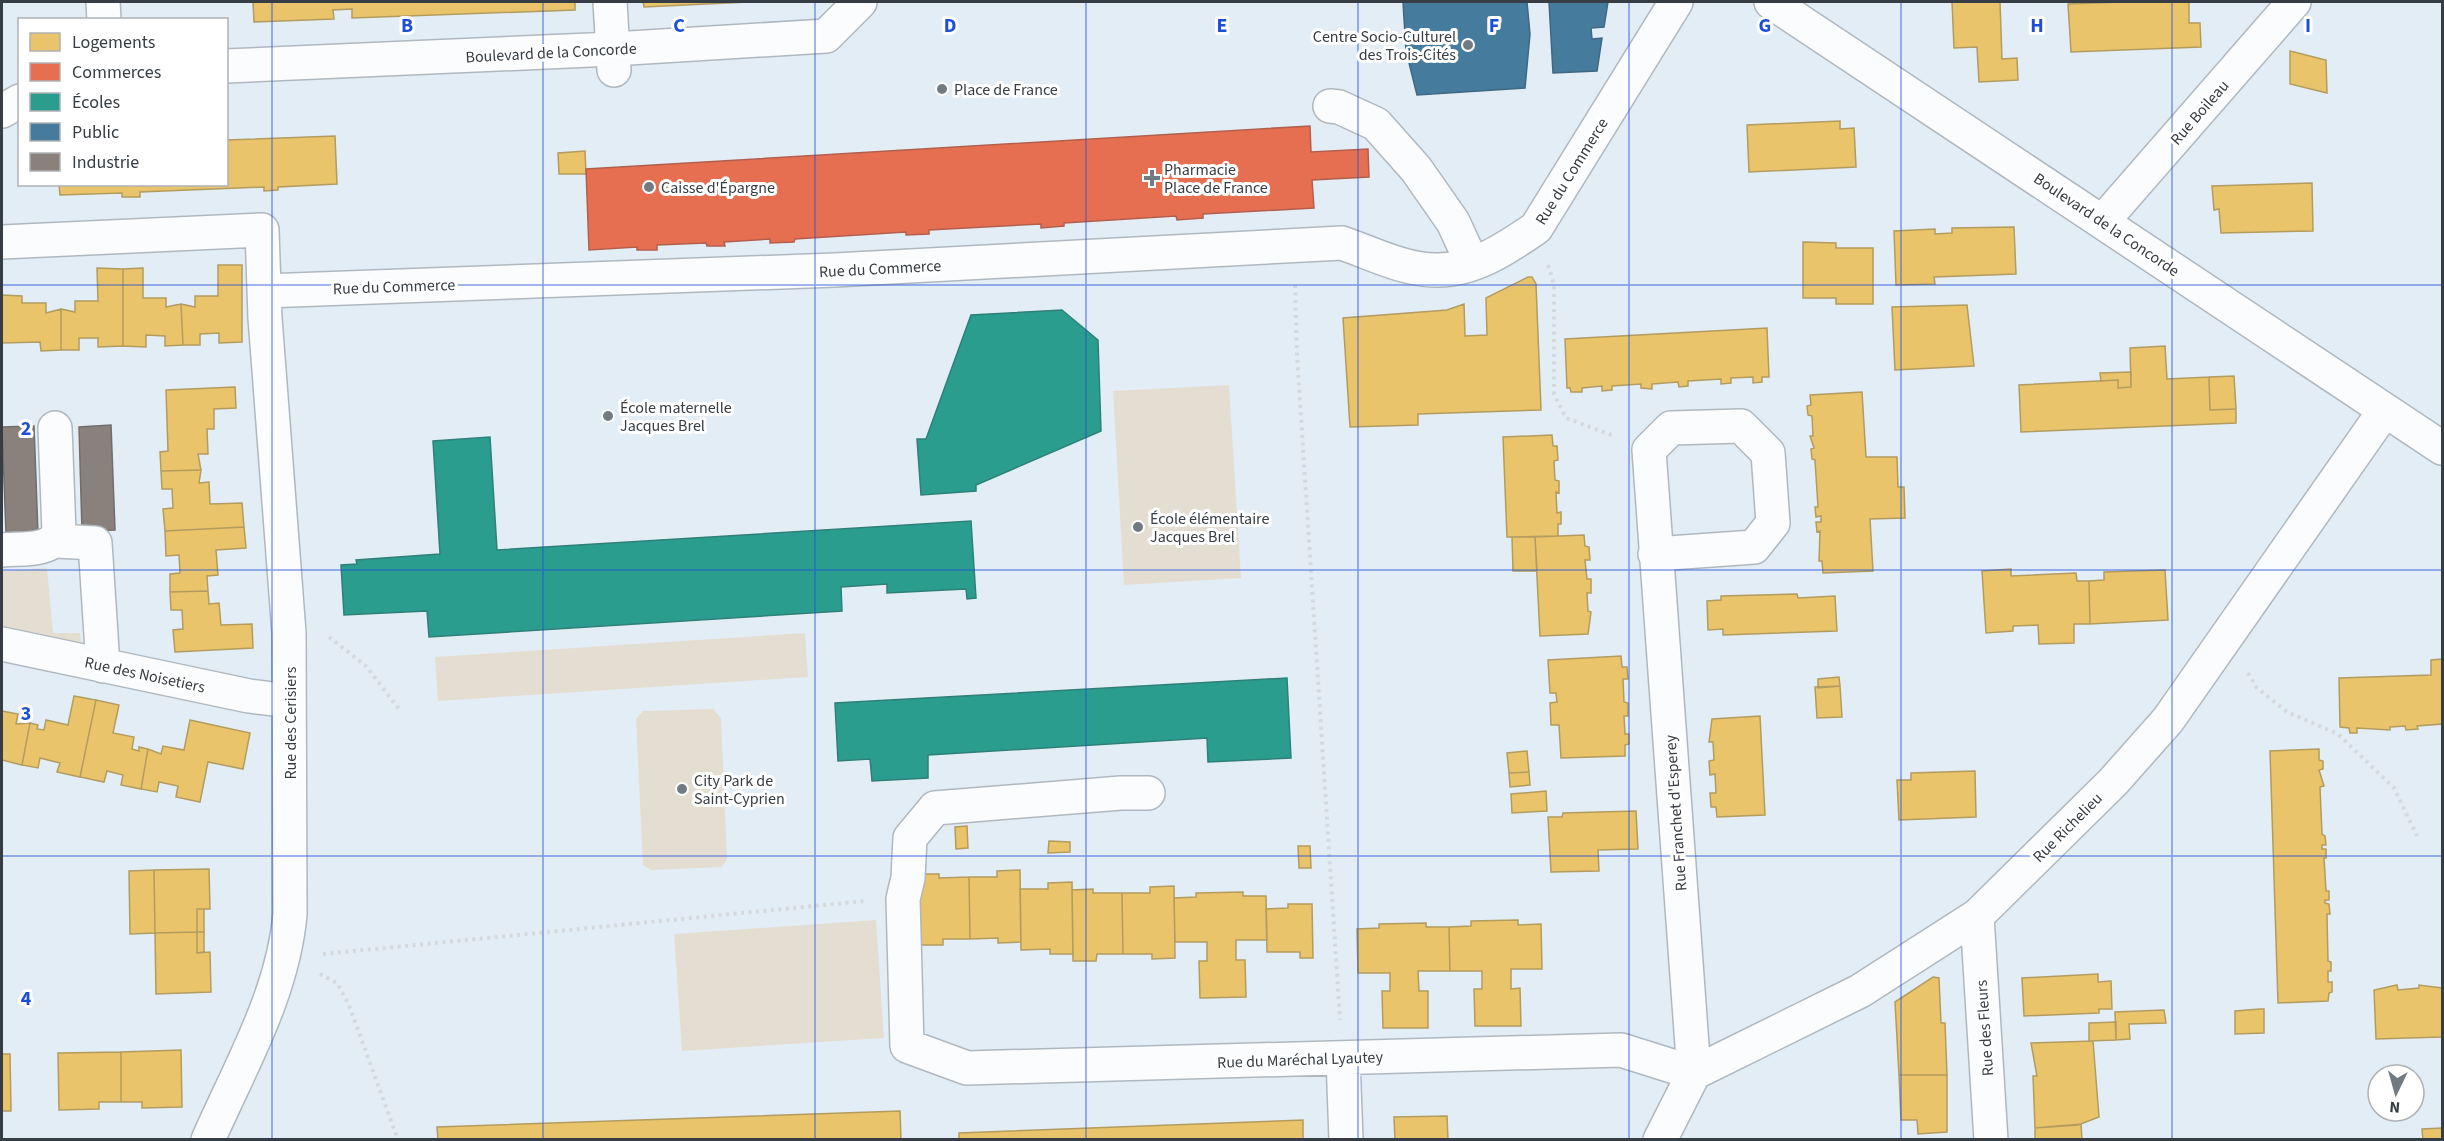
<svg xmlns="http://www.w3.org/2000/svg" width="2444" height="1141" viewBox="0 0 2444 1141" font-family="'Source Sans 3',sans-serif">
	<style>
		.green { fill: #e4ded2 }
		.homes { fill: #e9c46a; stroke: #b39c5f; stroke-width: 1.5 }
		.shops { fill: #e76f51; stroke: #b2604d; stroke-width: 1.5 }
		.schools { fill: #2a9d8f; stroke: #2e8078; stroke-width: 1.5 }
		.public { fill: #457b9d; stroke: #406882; stroke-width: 1.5 }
		.industry { fill: #8a817c; stroke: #716d6b; stroke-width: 1.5 }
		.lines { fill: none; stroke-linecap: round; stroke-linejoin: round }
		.minor-casing { stroke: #b0b8bf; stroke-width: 36 }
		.path { stroke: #d5d9dc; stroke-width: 4; stroke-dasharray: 3 4.5; stroke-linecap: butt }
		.minor { stroke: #fbfcfe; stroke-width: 33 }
		.grid { fill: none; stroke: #1d4ed8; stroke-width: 1.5; stroke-opacity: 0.55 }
		.poi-dot { fill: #737b82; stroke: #fff; stroke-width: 2 }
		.labels { text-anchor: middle; stroke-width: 6; stroke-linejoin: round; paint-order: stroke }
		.poi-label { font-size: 16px; fill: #363d44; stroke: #fff; text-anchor: start }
		.street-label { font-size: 16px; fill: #363d44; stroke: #fff }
		.grid-label { font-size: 20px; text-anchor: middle; font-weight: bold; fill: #1d4ed8; stroke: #fff; stroke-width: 6; stroke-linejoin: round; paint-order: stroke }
	</style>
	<rect width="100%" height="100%" fill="#e3edf6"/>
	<path class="green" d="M1229,385L1241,578L1124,585L1113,391Z
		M47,568L53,633H80L82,649L2,633V571Z
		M805,633L808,677L438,701L435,657Z
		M713,709L721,718L727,860L721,867L651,870L643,865L636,719L643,711Z
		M876,920L884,1038L682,1051L674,934Z"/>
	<path class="homes" d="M253,2H575V10L352,18V9L333,10L334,19L254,22Z
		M643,2H749L644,7Z
		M1952,2H2000L2002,59L2017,58L2018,80L1979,82L1977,47L1954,48Z
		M2123,2H2189V23H2200L2201,47L2071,52L2068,4Z
		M2290,51L2326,60L2327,93L2290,84Z
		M1840,121V129L1854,128L1856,167L1749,172L1747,125Z
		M335,136L337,184L278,187V190L264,191V187L140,192V197H122V193L60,195L59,184H226V140Z
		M585,151L586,174H559L558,153Z
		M2312,183L2313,231L2221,233L2219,209L2214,210L2212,186Z
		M2014,227L2016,274L1934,277L1935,284L1896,285L1894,231L1935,229V234L1952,233V228Z
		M1803,242L1836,243V248H1873V304H1836V298H1803Z
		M218,265H242V342L219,343V333L200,334V345H183L181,304L195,307V296H218Z
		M97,268L123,269V346L98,347V338H79V350H61V309L75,312V301H98Z
		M143,268V298H166V307L181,304L183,345L165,346V336L146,335V347L123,346V269Z
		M1528,277H1532L1536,284L1541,410L1418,414V425L1350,427L1343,318L1447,310L1464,304L1465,336L1487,335L1486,298Z
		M2,295L22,296V303H46V313L61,309V350L41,351L40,342L2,343Z
		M1967,305L1974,366L1895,370L1892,307Z
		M1767,328L1769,377H1762V382L1753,383V377L1731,378V383L1721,384V379L1688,381V386L1679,387L1678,382L1652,384V389L1641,388V384L1612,386V390L1602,391V386L1582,388V392H1571L1570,388H1567L1565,339Z
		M2165,346L2167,379L2209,377L2210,410L2236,409V423L2021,432L2019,385L2118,380V388L2131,387L2130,348Z
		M2131,372V387L2118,388V380L2101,381L2100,373Z
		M2234,376L2236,409L2210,410L2209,377Z
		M235,387L236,408L214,409V429H207L208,454H198L201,470L161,471L160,452L168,451L166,390Z
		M1862,392L1866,457H1897L1898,487H1904L1905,518L1870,519L1873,571L1823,573L1822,561H1819L1820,531L1817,532L1816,522H1821V516L1816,517L1815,507H1818L1815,460L1812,459L1811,449L1814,448L1810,436H1813L1812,416L1808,415L1807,406L1811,405L1810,395Z
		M1552,435L1553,446H1557L1558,460L1554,461L1555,480L1559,481V493L1556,492L1557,513L1561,512V524H1558V536L1507,537L1503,437Z
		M201,470L199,483L209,482L210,504L242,503L244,527L165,531L163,509L173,508L172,489H162L161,471Z
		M244,527L246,548L216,550L218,575L207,576L208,591L170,592V574L180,573L179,555L166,556L165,531Z
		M1584,535L1585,546L1589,547L1590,560H1585L1587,579H1591V593H1587L1588,611L1591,612L1588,634L1540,636L1535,537Z
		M1512,537H1535L1537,571H1513Z
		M2011,569V576L2076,573L2077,581H2089L2090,624H2074V643L2039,644L2038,625L2013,626V631L1986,633L1982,571Z
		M2165,570L2168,620L2090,624L2089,581L2104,580V572Z
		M208,591L209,604L219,603L221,625L252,624L253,648L175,652L173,630L183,629L182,610H171L170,592Z
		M1797,594L1798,598L1835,596L1837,631L1723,635V629L1708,630L1707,601L1721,600V596Z
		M1621,656L1622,667H1627L1628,679H1623L1624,702L1628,703V716H1624L1625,734H1629V744L1625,745V756L1561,758L1559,725H1551L1550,703L1557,702L1556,693H1550L1548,660Z
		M2442,659V724L2417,726L2418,729L2406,730L2405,726L2390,727V730L2357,728V733H2350L2349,728L2340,727L2339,678L2431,675V660Z
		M1839,677L1840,686L1818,688V679Z
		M1840,686L1842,717L1817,718L1815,687Z
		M74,696L96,700L80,777L57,772L60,763L40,758L38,768L22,765L30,723L38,725L37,729L44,730L46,720L68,725Z
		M96,700L119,705L113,733L134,737L132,749L139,751V747L148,749L141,789L121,785L123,775L107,771L104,782L80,777Z
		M2,711L18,714L16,724L30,723L22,765L2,760Z
		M1760,716L1765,815L1717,817L1716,807H1711L1710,793H1716L1715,774L1710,775L1709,761L1714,760L1713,742H1709L1712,719Z
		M190,720L250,733L243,769L208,762L200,802L176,797L178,786L159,782L157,792L141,789L148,749L161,754L163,746L184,750Z
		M2319,749V760L2323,761V769L2319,770L2324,786L2320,787L2322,834L2325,836L2326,845H2322V849H2326V858H2324L2326,891H2329V900H2325V903L2329,904L2330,914H2327L2328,961L2331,962V971H2328V982H2332V992L2329,993L2328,1001L2278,1003L2270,751Z
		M1527,751L1529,772L1509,773L1507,753Z
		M1975,771L1976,817L1899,820L1897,780H1911V773Z
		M1529,772L1530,785L1510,787L1509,773Z
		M1546,791L1547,811L1512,813L1511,794Z
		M1636,811L1638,849L1598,850L1599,871L1551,872L1548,817H1562L1563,813Z
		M967,826L968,848L956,849L955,827Z
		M1049,841L1070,842V852L1048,853Z
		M1298,846H1310L1311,868H1299Z
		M209,869L210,909H197V932L155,933L154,870Z
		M154,870L155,933L130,934L129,871Z
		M1020,870L1021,942L998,943V938L970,939L969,877H997V871Z
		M918,874H939V878L969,877L970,939H943V945H919Z
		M1072,882L1073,954H1050V949L1021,950L1020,889H1048V883Z
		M1174,886L1175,958L1152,959V954H1123L1122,893H1150V887Z
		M1093,889V893H1122L1123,954H1097L1096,961H1073L1072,890Z
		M1243,892V896H1266L1267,940H1236V960H1245L1246,997L1200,998L1199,961H1207V942H1175L1174,898L1196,897V893Z
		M1288,904H1312L1313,958H1300V952H1267L1266,909L1288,908Z
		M197,909H204V932H197Z
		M1518,920V925L1541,924L1542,969H1511V989L1520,988L1521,1026H1475L1474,989H1482V971H1450L1449,927L1471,926V921Z
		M1426,923V927H1449L1450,971H1418L1419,991H1428V1028H1383L1382,991H1390V973H1358L1357,929L1379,928V924Z
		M197,932V953L210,952L211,992L156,994L155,933Z
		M197,932H204V952L197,953Z
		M2098,974V982L2111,981L2112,1009H2099V1013L2024,1016L2022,978Z
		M1933,977L1939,978L1941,1023H1945L1947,1075H1899L1895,1002Z
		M2397,985L2398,990L2419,988V985L2442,988V1037L2376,1039L2374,990Z
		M2260,1009H2264V1033L2235,1034V1011Z
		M2164,1010L2166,1023L2129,1024L2130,1039L2116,1040L2115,1012Z
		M2116,1022V1040L2089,1041V1023Z
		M2093,1041L2099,1117L2078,1125L2035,1128L2033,1076H2037L2031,1043Z
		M181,1050L182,1107L142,1108V1102H121V1052Z
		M121,1052V1102H99V1109L59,1110L58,1053Z
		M2,1054H10L11,1111H2Z
		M1899,1075H1947V1132L1918,1134L1917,1120H1901Z
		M900,1111L901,1140H438L437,1127Z
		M1447,1116L1448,1140H1395L1394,1117Z
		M1303,1120V1140H959V1133Z
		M2081,1124L2082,1140H2035V1128Z
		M2442,1128V1140H2423L2422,1129Z"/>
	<path class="shops" d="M1310,126L1311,152L1368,149L1369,177L1312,180L1314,208L1203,214V218L1177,220L1176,216L1064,223V226L1041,228V224L929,230V234L906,235V232L795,239L794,242L770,243V239L724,242L725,246H707L706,243L657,245V250H637V247L589,250L586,169Z"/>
	<path class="schools" d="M1062,310L1098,340L1101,431L976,485V491L921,495L917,439H926L971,315Z
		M490,437L497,550L971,521L976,598L967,599L966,589L887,593V584L841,587L842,611L429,637L427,611L344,615L341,565L357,564L356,560L440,554L433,441Z
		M1287,678L1291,758L1208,762L1207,738L928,755V778L872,781L870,759L838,761L835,703Z"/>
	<path class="public" d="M1403,2H1527L1530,34L1525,88L1417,95L1406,51Z
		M1549,2H1608L1604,27L1591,28L1592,39L1602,38L1597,71L1553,73Z"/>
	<path class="industry" d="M111,425L115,530L82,531L79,427Z
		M34,426L38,533H6L2,427Z"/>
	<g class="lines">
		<defs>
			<path id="minor" d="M103,2L104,20
				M610,2L614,70
				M1771,2L2442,448
				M226,66L613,49L826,36L860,2
				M1330,106L1339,107L1376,124L1416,169L1453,222L1472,263
				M2,111L20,101
				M2103,221L2294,2
				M2,242L262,230L265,318L289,633L290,914C283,994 240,1067 208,1140
				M264,291L835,270L1342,243C1371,253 1404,270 1436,270C1473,271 1507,248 1536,228L1676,2
				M56,541L95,543L103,666
				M2,550C21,548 51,553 59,532L55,428
				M2,644L249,696L289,701
				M1148,793H1121L935,808L910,838L908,878L903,899L907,1046L967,1068L1621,1050L1694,1073L1649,450L1671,428L1741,426L1768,453L1773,523L1754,547L1655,554
				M1977,916L1991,1140
				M1343,1058L1346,1140
				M1660,1140L1694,1073L1860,991L1977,916L2113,782L2168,720L2385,410"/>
		</defs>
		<use href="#minor" class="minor-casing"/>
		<path class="path" d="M1548,265L1554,284V394L1566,418L1614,436
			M1295,285L1297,355L1340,1020
			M329,637L366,666L399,709
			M2248,673L2257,688L2287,712L2338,734L2394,788L2417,836
			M323,954L865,901
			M320,974L337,983L349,1005L398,1140"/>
		<use href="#minor" class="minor"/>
	</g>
	<path class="grid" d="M272,2V1140M543,2V1140M815,2V1140M1086,2V1140M1358,2V1140M1629,2V1140M1901,2V1140M2172,2V1140M2,285H2442M2,570H2442M2,856H2442"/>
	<g class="poi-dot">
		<circle cx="1468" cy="45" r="6"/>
		<circle cx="942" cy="89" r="6"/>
		<path d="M1149 169h6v6h6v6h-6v6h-6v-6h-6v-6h6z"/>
		<circle cx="649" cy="187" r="6"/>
		<circle cx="608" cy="416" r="6"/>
		<circle cx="1138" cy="527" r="6"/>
		<circle cx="682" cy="789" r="6"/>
	</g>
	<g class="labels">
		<g class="poi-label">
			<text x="1456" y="42" text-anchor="end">Centre Socio-Culturel<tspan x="1456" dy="18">des Trois-Cités</tspan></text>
			<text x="954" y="95">Place de France</text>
			<text x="1164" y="175">Pharmacie<tspan x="1164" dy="18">Place de France</tspan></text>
			<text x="661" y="193">Caisse d'Épargne</text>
			<text x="620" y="413">École maternelle<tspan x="620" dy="18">Jacques Brel</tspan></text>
			<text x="1150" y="524">École élémentaire<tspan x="1150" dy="18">Jacques Brel</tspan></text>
			<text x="694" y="786">City Park de<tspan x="694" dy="18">Saint-Cyprien</tspan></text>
		</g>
		<g class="street-label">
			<text transform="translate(551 52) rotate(-3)" y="6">Boulevard de la Concorde</text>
			<text transform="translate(2199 112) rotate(-49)" y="6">Rue Boileau</text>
			<text transform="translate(1571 171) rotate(-58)" y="6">Rue du Commerce</text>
			<text transform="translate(2107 224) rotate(34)" y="6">Boulevard de la Concorde</text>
			<text transform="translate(880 268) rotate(-3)" y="6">Rue du Commerce</text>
			<text transform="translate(394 286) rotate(-2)" y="6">Rue du Commerce</text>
			<text transform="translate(145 674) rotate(12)" y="6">Rue des Noisetiers</text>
			<text transform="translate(290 723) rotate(-90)" y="6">Rue des Cerisiers</text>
			<text transform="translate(1675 813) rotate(-94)" y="6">Rue Franchet d'Esperey</text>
			<text transform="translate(2067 827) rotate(-45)" y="6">Rue Richelieu</text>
			<text transform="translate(1984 1028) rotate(-94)" y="6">Rue des Fleurs</text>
			<text transform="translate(1300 1059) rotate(-2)" y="6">Rue du Maréchal Lyautey</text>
		</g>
	</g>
	<g class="grid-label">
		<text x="407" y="32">B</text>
		<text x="679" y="32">C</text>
		<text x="950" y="32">D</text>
		<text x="1222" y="32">E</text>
		<text x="1494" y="32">F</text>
		<text x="1765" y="32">G</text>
		<text x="2037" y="32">H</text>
		<text x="2308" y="32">I</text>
		<text x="26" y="435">2</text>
		<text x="26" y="720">3</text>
		<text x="26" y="1005">4</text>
	</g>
	<rect width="2444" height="1141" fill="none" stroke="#363d44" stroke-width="6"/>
	<rect x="18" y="18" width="210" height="168" fill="#ffffff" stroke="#afb1b4" stroke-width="1.5"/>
	<rect x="30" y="33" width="30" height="18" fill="#e9c46a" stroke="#afb1b4" stroke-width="1.5"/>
	<text x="72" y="48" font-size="18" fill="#363d44">Logements</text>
	<rect x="30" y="63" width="30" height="18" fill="#e76f51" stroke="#afb1b4" stroke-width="1.5"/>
	<text x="72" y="78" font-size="18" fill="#363d44">Commerces</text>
	<rect x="30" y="93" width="30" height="18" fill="#2a9d8f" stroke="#afb1b4" stroke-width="1.5"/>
	<text x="72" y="108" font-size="18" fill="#363d44">Écoles</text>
	<rect x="30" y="123" width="30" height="18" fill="#457b9d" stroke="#afb1b4" stroke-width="1.5"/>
	<text x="72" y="138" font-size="18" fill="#363d44">Public</text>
	<rect x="30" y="153" width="30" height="18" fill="#8a817c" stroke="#afb1b4" stroke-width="1.5"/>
	<text x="72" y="168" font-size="18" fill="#363d44">Industrie</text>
	<g transform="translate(2396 1093) rotate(185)"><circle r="28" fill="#ffffff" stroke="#afb1b4" stroke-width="1.5"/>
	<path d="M0-4.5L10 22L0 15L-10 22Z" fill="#737b82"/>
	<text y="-9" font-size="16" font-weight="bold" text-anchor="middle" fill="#363d44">N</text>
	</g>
</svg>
